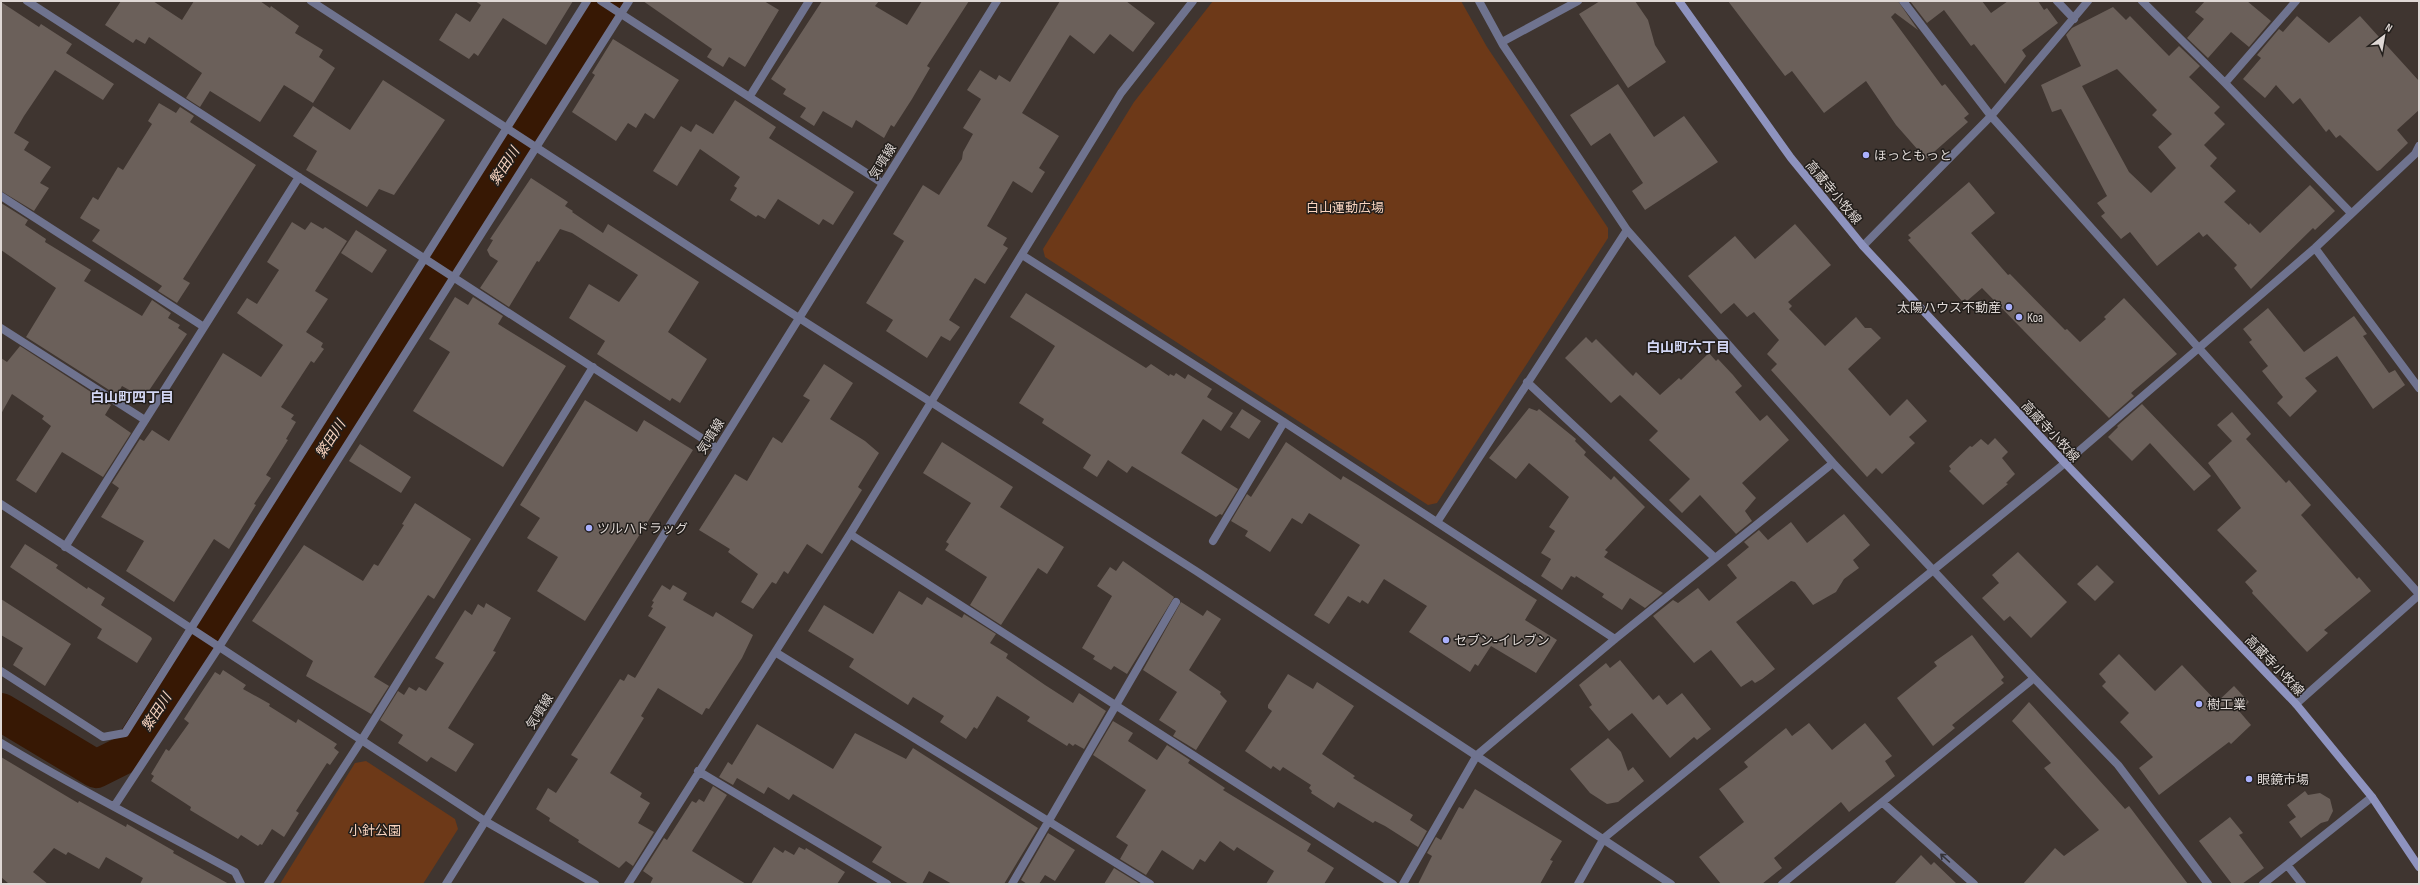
<svg xmlns="http://www.w3.org/2000/svg" width="2420" height="885" viewBox="0 0 2420 885" font-family="'Sofia Sans Condensed','Noto Sans JP',sans-serif">
	<style>
		.green { fill: #6d3918 }
		.lines { fill: none; stroke-linecap: round; stroke-linejoin: round }
		.river { stroke: #371804; stroke-width: 38 }
		.building { fill: #6b605a; fill-rule: evenodd }
		.minor { stroke: #6f738f; stroke-width: 8 }
		.tertiary { stroke: #6f738f; stroke-width: 8 }
		.secondary { stroke: #8e93bf; stroke-width: 8 }
		.oneway { stroke: #353338 }
		.poi-dot { fill: #a9b0fc; stroke: #221e1b; stroke-width: 1.5 }
		.labels { text-anchor: middle; stroke-width: 3; stroke-linejoin: round; paint-order: stroke }
		.poi-label { font-size: 13px; fill: #dfd8d5; stroke: #221e1b; text-anchor: start }
		.street-label { font-size: 13px; fill: #dfd8d5; stroke: #221e1b }
		.park-label { font-size: 13px; fill: #f9d4bf; stroke: #221e1b }
		.water-label { font-size: 14px; font-style: italic; fill: #f8d3be; stroke: #221e1b }
		.neighbourhood-label { font-size: 14px; font-weight: bold; fill: #d2d6f3; stroke: #221e1b }
	</style>
	<rect width="100%" height="100%" fill="#3f3530"/>
	<path class="green" d="M1213,1H1461L1487,47L1608,228V238L1437,503L1428,505L1045,257L1043,249L1134,102Z
		M366,761L455,819L458,829L423,884H280L355,763Z"/>
	<g class="lines">
		<path class="river" d="M1,712L96,769L130,752L609,1"/>
	</g>
	<path class="building" d="M121,1H153L182,20L194,1H260L270,8L271,6L299,26L295,33L323,50L319,57L335,68L313,103L284,85L260,122L210,91L200,107L186,98L202,73L149,37L145,44L136,39L133,43L105,25Z
		M475,1H573L546,45L503,18L478,56L474,53L469,59L439,40L456,13L470,22L481,5Z
		M643,1H764L779,10L745,67L729,57L723,67L707,57L712,49Z
		M822,1H879L875,6L907,25L922,1H969L927,66L930,68L912,99L894,127L891,125L884,138L856,120L852,128L823,111L814,126L800,117L806,108L783,94L786,89L771,79Z
		M1060,1H1126L1155,23L1133,52L1110,34L1094,54L1070,35L1068,38L1022,113L1059,136L1039,168L1045,172L1032,193L1013,181L987,226L1007,238L1003,245L1008,248L985,284L975,278L949,320L960,327L950,341L941,336L927,358L886,331L893,320L866,303L904,241L893,234L923,185L939,195L962,159L963,152L973,134L963,128L981,99L967,90L980,70L996,80L999,75L1010,82Z
		M1600,1H1635L1648,20L1655,45L1666,62L1628,88L1579,14Z
		M1728,1H1898L1918,30L1895,13L1891,17L1942,86L1945,84L1969,114L1964,118L1968,122L1926,159L1896,125L1866,81L1824,113L1792,71L1785,76Z
		M1910,1H1982L1991,13L2008,1H2038L2044,10L2047,8L2058,23L2022,50L2026,56L2005,84L1974,44L1971,46L1944,10L1927,23Z
		M2205,1H2247L2271,21L2249,47L2231,32L2208,58L2187,38L2204,19L2195,12Z
		M1,2L39,27L41,24L72,44L66,53L114,84L103,100L55,70L24,116L14,133L29,142L24,150L51,167L40,183L49,188L34,211L1,191Z
		M2113,7L2126,20L2130,16L2169,56L2179,46L2200,66L2189,77L2220,107L2214,113L2225,124L2204,145L2217,158L2210,166L2236,191L2224,202L2249,225L2250,223L2260,233L2310,185L2335,211L2315,230L2313,228L2251,289L2234,268L2237,265L2207,234L2203,237L2199,232L2157,266L2130,232L2121,239L2101,216L2105,213L2097,203L2107,196L2061,109L2052,112L2041,85L2081,66L2066,35L2072,28ZM2117,69L2157,110L2152,115L2172,134L2158,147L2176,168L2151,193L2129,172L2082,86Z
		M2297,16L2329,43L2360,16L2419,81V110L2397,130L2408,143L2380,170L2377,171L2340,135L2336,138L2329,129L2326,132L2300,98L2293,104L2276,85L2265,98L2243,79L2261,58L2257,55L2279,29L2283,32Z
		M613,39L679,80L654,119L645,113L636,128L628,123L616,141L572,112L595,75L592,73Z
		M383,80L445,120L394,195L379,189L367,207L306,170L317,151L293,136L313,106L350,130Z
		M1618,84L1654,137L1684,116L1718,162L1645,210L1632,191L1643,183L1610,133L1591,146L1570,115Z
		M735,100L776,127L769,138L854,192L833,225L823,219L819,225L778,199L765,219L758,215L756,217L730,200L737,188L734,186L740,177L700,149L677,186L653,171L681,126L691,132L696,124L713,134Z
		M159,103L176,113L180,107L194,116L190,122L256,165L183,279L190,283L177,303L158,291L162,286L92,241L100,230L80,218L93,197L98,200L118,167L123,170L152,124L148,121Z
		M531,178L568,202L565,206L573,211L572,212L603,233L608,224L699,282L668,332L707,359L680,403L672,398L670,401L597,354L605,341L569,318L589,284L619,302L638,275L572,233L560,229L539,262L537,261L509,307L480,288L498,261L490,256L487,250L493,240L490,239Z
		M1969,182L1995,213L1971,233L2008,275L2010,274L2065,330L2067,329L2080,342L2106,319L2104,317L2124,298L2177,354L2131,393L2134,396L2109,418L1982,288L1967,301L1965,299L1962,301L1908,240L1911,238L1908,235Z
		M1,203L28,220L25,225L46,239L45,242L91,270L84,281L89,284L142,316L152,300L171,313L168,318L180,325L178,328L187,334L144,398L122,386L117,395L26,337L56,288L1,250Z
		M292,222L305,230L311,222L323,229L325,227L347,241L315,291L328,299L306,332L323,343L321,347L324,349L314,363L311,361L281,407L294,415L291,419L296,422L286,439L288,440L266,475L271,478L254,504L256,505L229,549L214,539L174,602L126,571L144,541L101,517L119,488L112,483L140,439L144,441L152,430L169,441L223,353L261,377L283,345L237,313L247,298L257,304L279,270L267,262Z
		M1795,224L1831,265L1788,302L1792,306L1789,309L1825,346L1856,317L1865,328H1871L1881,338L1848,369L1890,416L1907,399L1927,421L1909,437L1915,443L1882,474L1876,468L1867,477L1771,370L1777,364L1767,354L1779,340L1754,312L1747,317L1734,303L1721,314L1688,276L1735,236L1755,259Z
		M356,230L387,250L372,273L341,253Z
		M1026,293L1146,368L1151,364L1169,376L1170,374L1174,376L1176,373L1185,379L1188,374L1212,389L1207,397L1233,413L1221,431L1203,419L1181,453L1238,489L1222,515L1220,514L1216,517L1132,466L1127,473L1108,460L1097,477L1083,468L1091,455L1042,423L1044,419L1019,403L1055,346L1010,317Z
		M455,297L468,305L473,297L503,316L498,324L566,366L503,467L413,411L450,352L429,339Z
		M2268,308L2304,352L2354,316L2367,334L2363,336L2389,373L2395,370L2405,385L2373,409L2337,356L2305,378L2317,391L2290,417L2277,403L2283,397L2262,371L2268,366L2249,342L2252,340L2243,329Z
		M1586,337L1592,343L1596,339L1633,376L1636,372L1660,395L1679,378L1681,380L1709,353L1716,361L1718,359L1733,375L1742,386L1735,392L1760,421L1767,415L1789,440L1742,483L1756,498L1745,511L1752,521L1736,534L1700,495L1682,513L1669,500L1690,479L1649,440L1658,431L1620,395L1611,403L1565,358Z
		M20,346L111,405L105,415L131,433L103,477L62,452L36,493L16,480L51,426L42,419L44,416L12,394L1,414V358L7,362Z
		M824,364L853,383L830,419L865,441L879,453L858,487L862,490L822,554L807,544L788,574L784,571L776,584L772,582L753,609L741,602L758,574L728,552L730,549L699,530L735,474L747,481L773,437L782,443L810,400L803,396Z
		M585,400L637,432L644,420L693,450L585,621L537,591L558,557L527,538L540,518L520,505Z
		M2142,404L2211,476L2194,491L2150,443L2132,461L2108,437L2118,427L2117,426Z
		M1529,408L1537,411L1539,409L1576,439L1575,441L1586,452L1584,455L1611,480L1614,476L1645,507L1605,550L1608,552L1604,557L1663,593L1645,608L1630,598L1622,610L1602,597L1604,594L1576,576L1575,578L1571,576L1562,590L1541,576L1551,559L1541,553L1555,531L1549,527L1569,497L1529,463L1516,479L1489,458Z
		M1242,409L1261,421L1249,439L1230,427Z
		M2232,412L2251,434L2246,439L2286,483L2289,480L2311,505L2301,515L2357,579L2359,577L2371,591L2324,630L2328,633L2307,652L2252,593L2253,591L2245,582L2257,571L2217,530L2241,508L2208,463L2232,441L2217,425Z
		M1995,438L2008,452L2002,458L2015,474L2006,483L2008,484L1983,505L1949,471L1951,469L1949,466L1970,446L1972,447L1981,439L1988,445Z
		M942,442L1013,487L1000,507L1064,547L1047,574L1038,568L1001,625L970,605L987,577L945,550L949,544L946,542L971,503L923,473Z
		M1286,442L1341,480L1343,476L1358,485L1537,600L1525,620L1557,640L1536,673L1491,646L1478,666L1475,664L1470,672L1409,632L1427,606L1384,579L1368,604L1362,600L1360,603L1348,596L1329,624L1314,615L1360,545L1309,513L1302,524L1292,518L1270,552L1245,536L1248,531L1231,521L1247,494L1251,497Z
		M360,444L411,477L401,493L349,461Z
		M415,503L471,539L434,599L428,595L374,677L389,686L371,714L306,676L313,661L252,621L304,545L363,581L374,564L378,566L404,525L402,524Z
		M1844,514L1870,545L1853,560L1859,568L1844,579L1836,592L1813,605L1795,582L1791,581L1736,622L1775,669L1762,679L1755,683L1752,680L1741,687L1711,650L1694,663L1653,616L1673,600L1678,603L1698,588L1709,601L1737,578L1727,565L1749,547L1744,542L1759,530L1768,540L1791,522L1807,543Z
		M25,544L58,565L56,568L87,589L88,587L105,598L101,605L151,637L152,639L137,663L97,638L102,629L10,567Z
		M2018,552L2067,602L2031,638L2010,616L2004,621L1982,598L1999,583L1992,575Z
		M1123,561L1174,597L1127,674L1114,666L1111,670L1093,659L1095,656L1082,648L1112,596L1097,586L1110,567L1116,571Z
		M2097,565L2114,582L2095,601L2077,584Z
		M662,585L670,590L673,585L687,593L683,600L713,617L716,612L753,635L742,658L709,709L706,708L702,715L658,688L641,716L644,718L610,773L642,793L640,797L650,803L638,823L654,832L633,866L626,861L619,868L578,842L579,840L549,821L550,818L536,809L548,788L556,793L578,759L571,755L620,679L624,681L628,674L635,678L666,627L648,616L653,608L651,607L654,602L652,601Z
		M899,591L922,605L927,597L962,618L964,614L996,634L990,643L1008,654L1006,658L1045,685L1073,703L1079,693L1106,711L1084,749L1075,744L1073,746L1069,743L1067,746L1027,721L1030,717L997,696L977,729L974,727L966,739L940,722L944,716L913,697L908,705L849,667L854,659L808,631L824,605L873,634Z
		M1,599L71,644L45,686L13,665L23,648L1,635Z
		M1181,602L1203,616L1207,610L1221,619L1189,670L1221,692L1220,694L1227,701L1196,750L1173,736L1176,731L1159,720L1177,692L1143,670Z
		M486,603L511,618L493,651L496,652L448,728L474,744L456,772L431,757L427,762L398,743L403,735L380,720L398,691L404,695L409,687L416,691L419,687L426,691L444,663L435,658L465,610L472,615L478,604L484,608Z
		M1972,635L2004,677L2001,680L2004,683L1952,725L1955,728L1933,746L1897,698L1937,666L1934,662Z
		M2119,654L2155,691L2182,665L2217,702L2234,686L2249,702L2239,711L2251,725L2231,744L2229,742L2159,795L2139,768L2153,757L2120,722L2129,713L2102,686L2106,682L2099,674Z
		M1620,660L1653,700L1659,695L1667,705L1682,693L1711,729L1697,740L1694,737L1670,758L1632,713L1609,731L1589,707L1592,705L1579,685L1606,663L1610,668Z
		M223,670L246,685L243,689L270,704L269,706L296,723L298,719L337,744L334,748L339,752L330,765L327,763L296,811L299,813L284,837L272,829L262,845L260,844L258,846L241,835L238,839L190,810L191,807L151,781L154,776L151,774L166,749L169,751L189,723L184,719L195,702L215,672L220,675Z
		M1288,674L1313,689L1317,682L1354,706L1322,754L1355,776L1353,778L1413,815L1410,820L1427,831L1418,847L1385,826L1375,821L1373,823L1338,802L1334,808L1311,793L1312,791L1309,788L1311,785L1283,767L1280,771L1273,766L1271,769L1245,751L1272,711L1268,708V705Z
		M2029,702L2125,809L2129,806L2188,884H2023L2055,848L2064,856L2099,830L2044,768L2051,763L2012,721Z
		M1113,721L1133,733L1128,741L1157,760L1167,745L1190,760L1188,763L1225,788L1223,790L1311,844L1307,851L1334,868L1324,884H1266L1274,871L1237,847L1234,851L1220,841L1205,862L1200,859L1193,870L1162,850L1146,875L1120,859L1128,845L1116,837L1146,790L1093,755Z
		M1809,723L1832,750L1865,723L1892,756L1885,761L1895,776L1849,812L1841,802L1805,832L1774,858L1782,868L1762,884H1721L1699,857L1744,822L1719,789L1748,767L1744,762L1786,728L1792,736Z
		M757,724L833,769L855,733L906,759L913,748L1038,828L1004,884H952L929,871L922,884H909L872,862L882,847L793,794L789,800L768,787L764,794L737,778L733,785L719,777L728,762L732,765Z
		M1608,738L1621,752L1628,771L1633,767L1644,781L1618,802L1607,804L1590,793L1570,769Z
		M1,757L78,803L79,801L126,827L127,824L174,851L173,853L229,884H140L143,878L106,857L99,869L68,852L66,855L54,848L33,872L48,884H9L1,877Z
		M713,786L727,795L692,851L746,884H650L653,878L643,871L664,838L667,840L692,801L696,803L699,799L704,802Z
		M1475,789L1562,841L1550,860L1553,861L1540,884H1418L1432,856L1427,853L1436,837L1441,840L1459,807L1463,809Z
		M2305,791L2308,795L2320,793L2330,799L2333,811L2328,821L2321,823L2301,838L2289,822L2296,817L2287,805Z
		M2230,817L2243,833L2239,835L2264,868L2242,884H2232L2199,841Z
		M1048,833L1075,850L1055,881L1045,875L1039,884H1027L1021,880Z
		M774,847L783,853L785,850L794,855L799,847L805,850L806,848L845,872L837,884H751Z
		M1921,855L1931,865L1934,862L1957,884H1894Z
		M1114,868L1140,884H1104Z"/>
	<g class="lines">
		<path class="minor" d="M27,1L717,448
			M601,1L882,183
			M1479,1L1503,45L1627,230L1833,463L2034,678L2118,765L2208,884
			M1903,1L1991,116L2419,594
			M2057,1L2074,19
			M2142,1L2225,83L2351,213
			M1502,42L1578,1
			M2225,83L2296,1
			M750,96L809,1
			M1,196L204,327
			M1863,246L1991,116L2088,1
			M2315,248L2419,388
			M1022,255L1284,422L1615,639
			M1,328L145,420
			M1527,382L1715,558
			M2065,463L2315,248L2415,154L2419,146
			M1,504L485,821L595,884
			M1437,522L1627,230
			M850,534L1393,884
			M1213,541L1284,422
			M65,547L299,177
			M775,652L1150,884
			M1,671L103,737L125,733L587,1
			M2296,704L2419,595
			M1,743C77,789 157,829 235,872L241,884
			M698,771L887,884
			M1883,803L1974,884
			M115,805L219,647L629,1
			M2288,866L2302,884
			M268,884L361,741L593,367
			M628,884L850,534L1121,93L1193,1
			M1012,884L1176,602
			M1403,884L1477,755L1615,639L1833,463
			M1782,884L2034,678
			M2263,884L2372,797"/>
		<path class="tertiary" d="M311,1L799,318L1196,571L1671,884
			M446,884L997,1
			M1578,884L1604,838L2065,463"/>
		<path class="secondary" d="M1679,1L1791,158L1863,246L2065,463L2296,704L2372,797L2419,867"/>
	</g>
	<defs><path id="oneway-shaft" d="M-6 0H5M1.5-3L5.5 0L1.5 3" fill="none" stroke-width="1.6" stroke-linecap="round" stroke-linejoin="round"/></defs>
	<use class="oneway" href="#oneway-shaft" transform="translate(1945 858) rotate(-138)"/>
	<g class="poi-dot">
		<circle cx="1866" cy="155" r="4"/>
		<circle cx="2009" cy="307" r="4"/>
		<circle cx="2019" cy="317" r="4"/>
		<circle cx="589" cy="528" r="4"/>
		<circle cx="1446" cy="640" r="4"/>
		<circle cx="2199" cy="704" r="4"/>
		<circle cx="2249" cy="779" r="4"/>
	</g>
	<g class="labels">
		<g class="poi-label">
			<text x="1874" y="160">ほっともっと</text>
			<text x="2001" y="312" text-anchor="end">太陽ハウス不動産</text>
			<text x="2027" y="322">Koa</text>
			<text x="597" y="533">ツルハドラッグ</text>
			<text x="1454" y="645">セブン-イレブン</text>
			<text x="2207" y="709">樹工業</text>
			<text x="2257" y="784">眼鏡市場</text>
		</g>
		<g class="street-label">
			<text transform="translate(882 161) rotate(-58)" y="5">気噴線</text>
			<text transform="translate(1834 192) rotate(50)" y="5">高蔵寺小牧線</text>
			<text transform="translate(2051 431) rotate(47)" y="5">高蔵寺小牧線</text>
			<text transform="translate(710 436) rotate(-58)" y="5">気噴線</text>
			<text transform="translate(2275 665) rotate(46)" y="5">高蔵寺小牧線</text>
			<text transform="translate(539 711) rotate(-58)" y="5">気噴線</text>
		</g>
		<g class="park-label">
			<text x="1345" y="212">白山運動広場</text>
			<text x="375" y="835">小針公園</text>
		</g>
		<g class="water-label">
			<text transform="translate(504 166) rotate(-57)" y="5">繁田川</text>
			<text transform="translate(330 439) rotate(-57)" y="5">繁田川</text>
			<text transform="translate(156 712) rotate(-57)" y="5">繁田川</text>
		</g>
		<g class="neighbourhood-label">
			<text x="1688" y="352">白山町六丁目</text>
			<text x="132" y="402">白山町四丁目</text>
		</g>
	</g>
	<rect width="2420" height="885" fill="none" stroke="#dfd8d5" stroke-width="4"/>
	<g transform="translate(2384 36) rotate(31)" stroke="#221e1b" stroke-width="3" paint-order="stroke">
	<path d="M0-3L7 15L0 10L-7 15Z" fill="#dfd8d5"/>
	<text y="-6" font-size="11" font-weight="bold" text-anchor="middle" fill="#dfd8d5">N</text>
	</g>
</svg>
